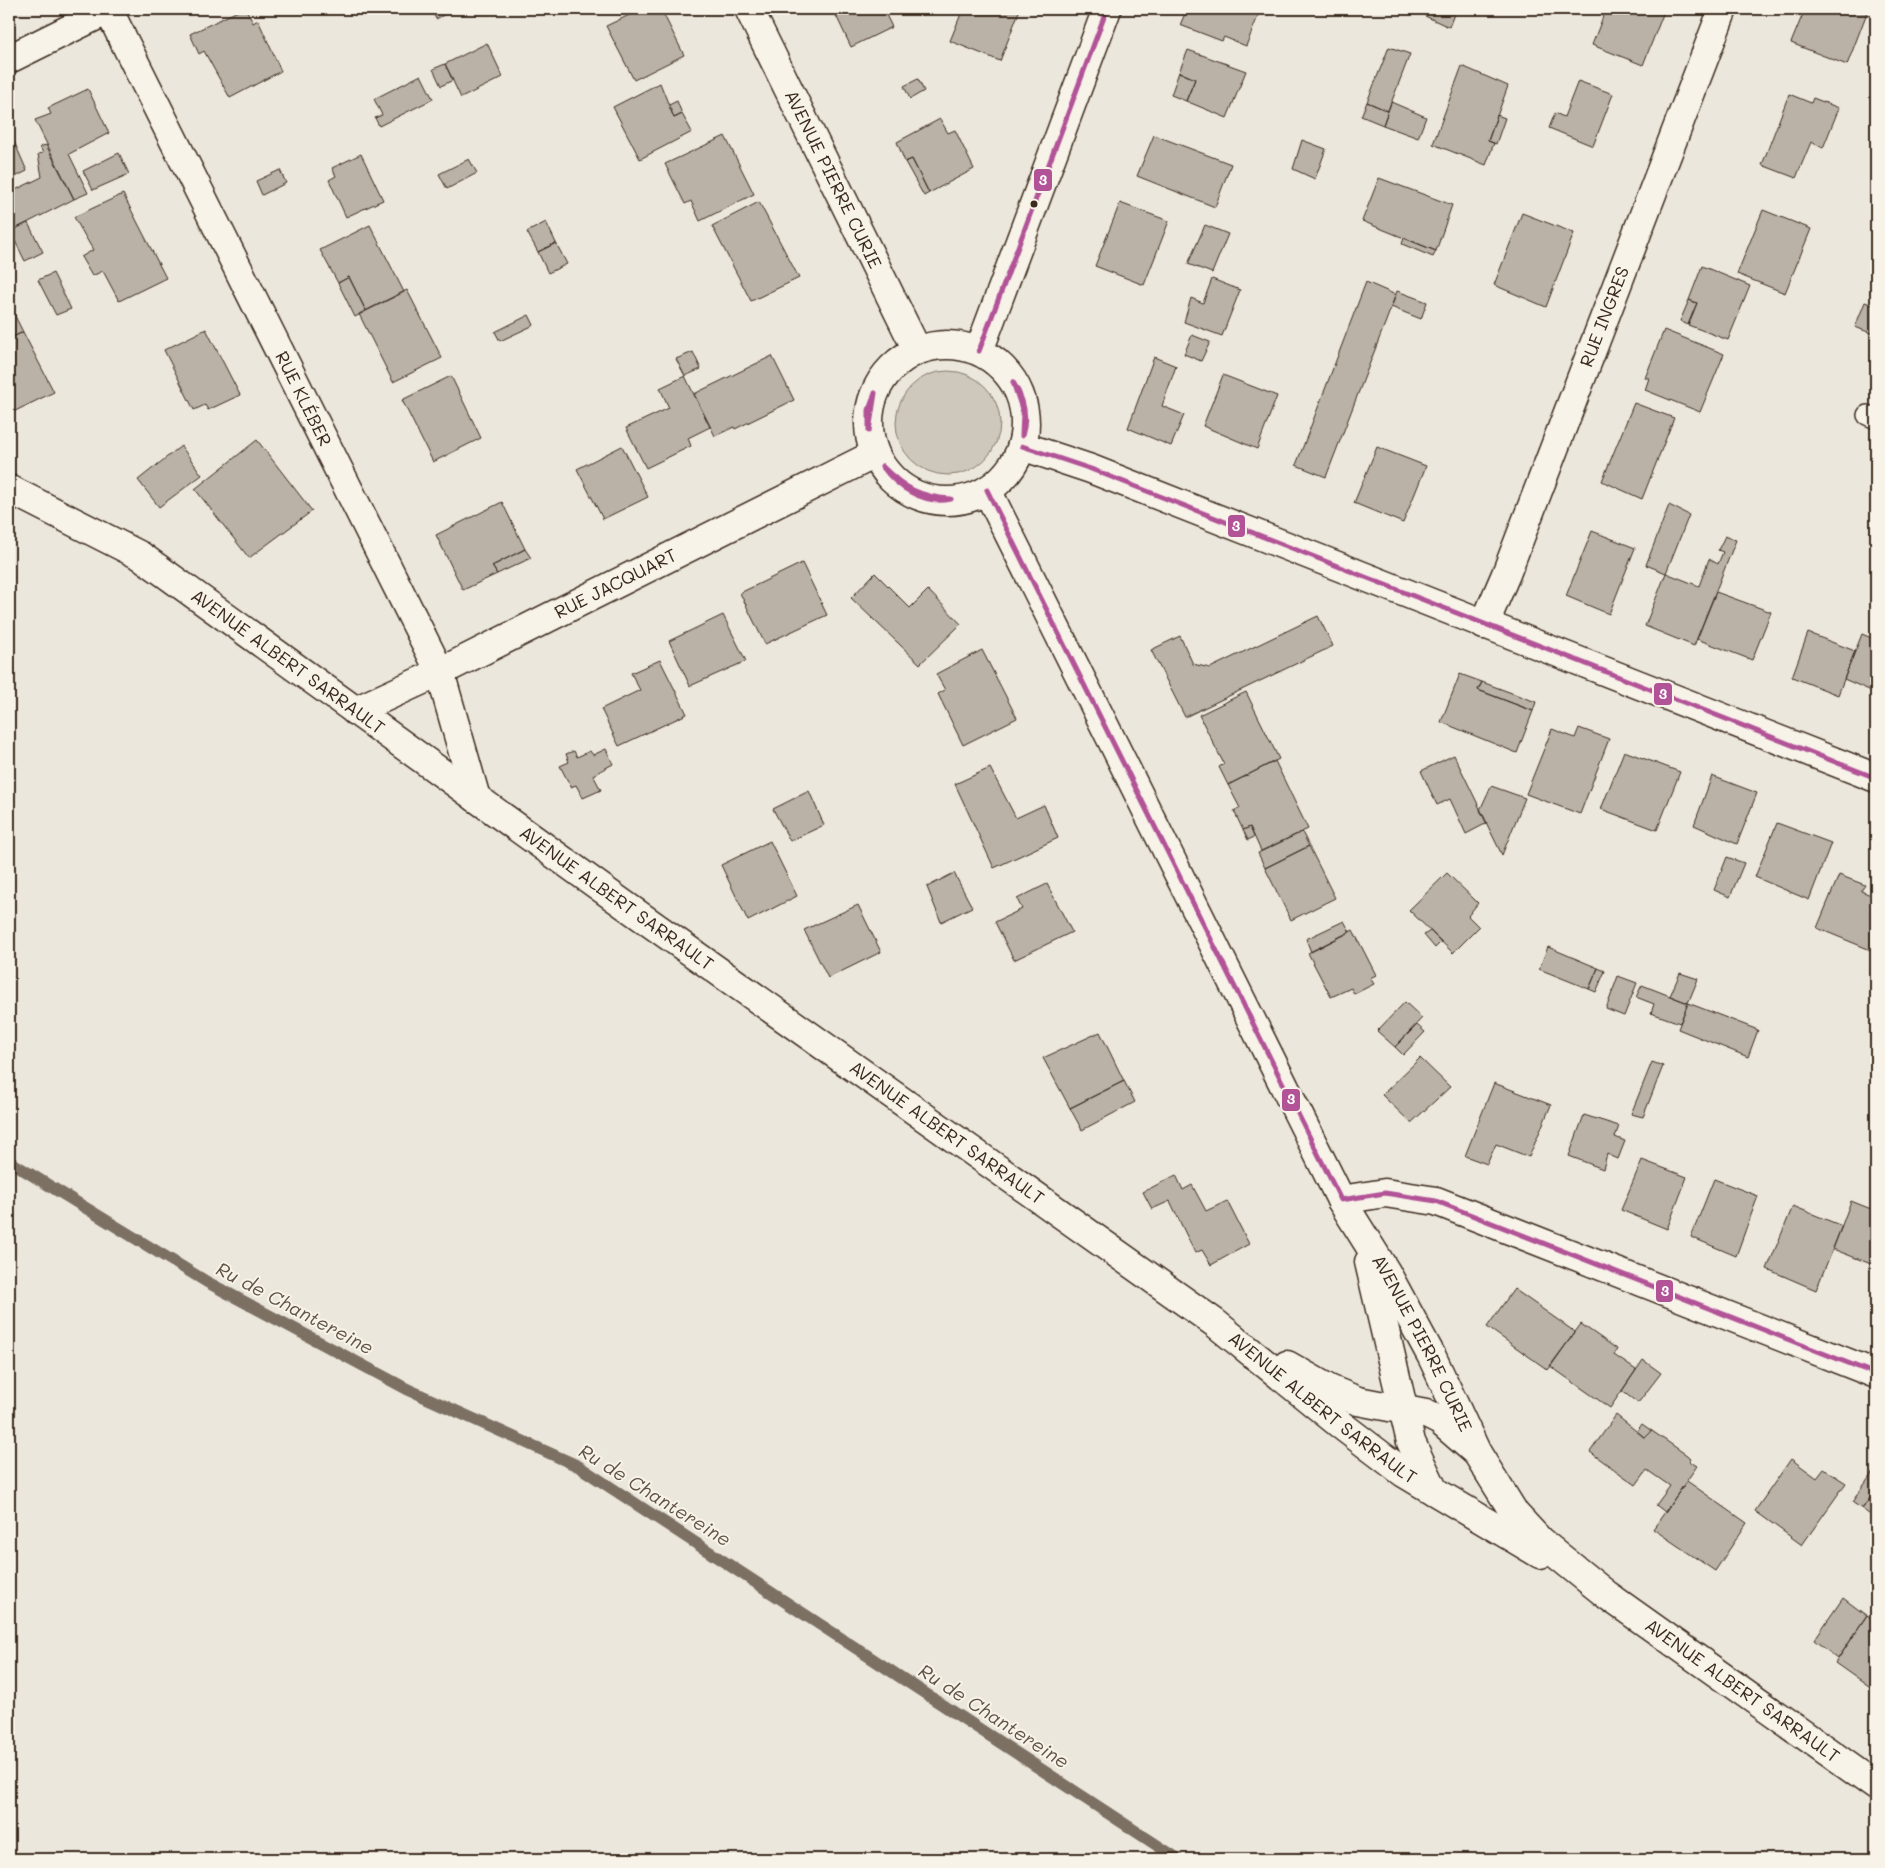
<svg xmlns="http://www.w3.org/2000/svg" width="1885" height="1868" viewBox="0 0 1885 1868" font-family="Mali,sans-serif">
	<style>
		.green { fill: #cec8bc; stroke: #84796d }
		.lines { fill: none; stroke-linecap: round; stroke-linejoin: round }
		.stream { stroke: #7c7064; stroke-width: 12 }
		.building { fill: #bab2a7; stroke: #3b2a1e }
		.lane-casing { stroke: #3b2a1e; stroke-width: 22 }
		.street-casing { stroke: #3b2a1e; stroke-width: 31 }
		.lane { stroke: #f7f3e8; stroke-width: 19 }
		.street { stroke: #f7f3e8; stroke-width: 28 }
		.bus-1-casing { stroke: #f7f3e8; stroke-width: 9 }
		.bus-1 { stroke: #b25397; stroke-width: 5 }
		.bus-dot { fill: #3b2a1e; stroke: #f7f3e8; stroke-width: 2 }
		.labels { text-anchor: middle; stroke-width: 4; stroke-linejoin: round; paint-order: stroke }
		.street-label { font-size: 18px; fill: #3b2a1e; stroke: #f7f3e8 }
		.water-label { font-size: 19px; font-style: italic; fill: #615347; stroke: #f7f3e8 }
		.line-badge { stroke: #f7f3e8; stroke-width: 2 }
		.badge-label { font-size: 14px; text-anchor: middle; font-weight: bold; fill: #fff }
	</style>
	<rect width="100%" height="100%" fill="#ece7dc"/>
	<filter id="ink" filterUnits="userSpaceOnUse"><feTurbulence type="fractalNoise" baseFrequency=".02" numOctaves="2"/><feDisplacementMap in="SourceGraphic" scale="10" xChannelSelector="R" yChannelSelector="G"/><feConvolveMatrix kernelMatrix="1 2 1 2 8 2 1 2 1" color-interpolation-filters="sRGB"/></filter>
	<g filter="url(#ink)">
		<path class="green" d="M896 423a52 52 0 1 1 104 0a52 52 0 1 1-104 0Z"/>
		<g class="lines">
			<path class="stream" d="M9,1161L207,1282L407,1389L578,1466L1178,1859"/>
		</g>
		<path class="building" d="M242,9H246L253,23L258,20L281,71L230,98L204,51L199,54L190,34Z
			M431,9H455L436,19Z
			M642,9H661L684,55L634,80L606,26Z
			M833,9H883L892,27L851,47Z
			M963,9H1020L1000,61L950,41Z
			M1187,9H1255L1260,11L1246,46L1224,37L1222,41L1180,25Z
			M1428,9H1456L1449,27L1425,16Z
			M1606,9H1665L1643,65L1592,45Z
			M1805,9L1868,10L1847,65L1791,43Z
			M487,43L503,77L461,98L445,64Z
			M1389,47L1410,54L1388,111L1367,102Z
			M1188,50L1246,71L1227,118L1186,101L1195,79L1179,72Z
			M445,64L453,80L441,86L433,69Z
			M1462,66L1508,86L1488,141L1494,143L1486,165L1433,144Z
			M1179,72L1195,79L1186,101L1171,95Z
			M421,75L433,99L379,126L375,118L382,115L374,99Z
			M918,79L924,91L910,99L904,86Z
			M1578,81L1613,94L1593,146L1549,128L1555,113L1564,117Z
			M660,83L674,118L682,114L692,132L640,159L613,107Z
			M88,89L109,133L69,154L88,193L74,199L35,120L51,114L48,108Z
			M1789,94L1811,103L1813,98L1839,108L1823,148L1811,142L1796,178L1762,165Z
			M677,101L682,114L674,118L669,105Z
			M1367,102L1388,111L1383,125L1361,116Z
			M1391,102L1426,117L1418,138L1383,125Z
			M1497,115L1505,118L1496,144L1488,141Z
			M940,119L948,133L955,130L974,169L929,193L912,159L905,162L897,142Z
			M9,130L27,171L9,180Z
			M1154,135L1231,164L1215,207L1137,176Z
			M725,136L754,194L700,221L691,201L685,204L665,164Z
			M1302,140L1326,149L1315,179L1293,169Z
			M46,145L74,199L9,232V193L42,177L38,154L43,153L40,147Z
			M119,153L129,174L93,190L83,171Z
			M361,154L383,200L346,217L329,180L336,176L332,168Z
			M469,159L477,173L447,189L439,174Z
			M912,159L929,193L924,196L905,162Z
			M280,170L286,183L262,195L256,181Z
			M1379,178L1452,205L1436,251L1362,221Z
			M123,194L166,278L119,301L103,271L92,276L81,257L93,250L74,217Z
			M759,202L799,278L751,301L712,226Z
			M1120,203L1169,221L1144,285L1095,266Z
			M1763,210L1811,229L1785,293L1737,274Z
			M1522,213L1574,233L1546,307L1494,285Z
			M546,222L556,243L538,252L527,232Z
			M28,223L43,252L25,261L10,231Z
			M370,225L404,292L366,311L349,277L338,283L320,250Z
			M1205,225L1228,234L1212,273L1188,264Z
			M1404,238L1436,251L1433,257L1402,244Z
			M556,243L567,264L548,273L538,252Z
			M1702,266L1750,286L1728,340L1688,325L1697,303L1689,300Z
			M53,273L71,309L56,315L38,280Z
			M349,277L366,311L355,317L338,283Z
			M1212,279L1240,290L1222,336L1184,322L1191,298L1203,303Z
			M1366,282L1396,295L1326,477L1296,465Z
			M407,290L442,358L393,382L359,314Z
			M1397,291L1427,302L1421,319L1391,307Z
			M1689,300L1697,303L1688,325L1680,321Z
			M1865,302L1876,306V335L1855,327Z
			M9,304L23,332L9,339Z
			M529,315L534,325L500,341L495,332Z
			M206,329L240,395L208,410L205,405L194,410L164,350Z
			M1664,330L1724,354L1700,412L1645,390L1649,378H1645Z
			M23,332L54,392L9,414V339Z
			M1192,335L1210,342L1201,361L1184,354Z
			M693,352L701,369L685,376L676,359Z
			M772,356L794,400L735,429L734,427L715,436L694,394Z
			M1154,357L1176,366L1162,406L1184,415L1171,446L1128,428Z
			M1223,375L1277,396L1257,449L1203,426Z
			M451,376L481,438L433,462L402,400Z
			M685,376L710,427L688,438L691,446L646,468L626,428L669,408L660,388Z
			M1634,403L1674,418L1642,499L1602,481Z
			M257,440L312,511L249,558L195,489Z
			M181,446L202,475L159,507L138,480Z
			M622,446L648,497L603,519L577,469Z
			M1377,447L1426,466L1403,523L1354,503Z
			M502,502L525,549L492,566L497,574L463,590L436,535Z
			M1669,505L1689,515L1666,573L1646,565Z
			M1592,531L1635,548L1609,614L1566,596Z
			M1725,536L1736,540L1694,646L1645,626L1666,573L1699,586L1709,559L1718,564L1723,552L1718,550Z
			M525,549L531,558L497,574L492,566Z
			M802,563L827,615L765,644L740,593Z
			M875,573L910,608L928,590L961,624L920,664L851,598Z
			M1716,592L1771,612L1752,660L1697,639Z
			M723,615L746,661L690,686L669,641Z
			M1318,616L1333,646L1185,717L1151,650L1180,636L1193,664L1210,668Z
			M1808,633L1855,651L1838,695L1792,677Z
			M1862,634L1876,640V693L1844,679Z
			M982,650L1017,718L963,745L938,694L945,690L936,674Z
			M660,660L687,714L619,746L601,709L640,690L631,673Z
			M1460,674L1482,682L1478,690L1533,711L1517,753L1441,722Z
			M1482,682L1536,702L1533,711L1478,690Z
			M1246,692L1279,759L1228,785L1219,767L1224,764L1199,715Z
			M1579,728L1609,739L1580,814L1526,794L1552,729L1575,738Z
			M606,749L613,764L593,775L601,790L583,798L576,785L571,787L560,766L569,762L566,754L574,751L577,757L590,751L593,755Z
			M1624,751L1680,772L1657,830L1601,809Z
			M1454,755L1487,823L1466,834L1450,799L1437,805L1421,771Z
			M1275,761L1308,829L1261,851L1250,827L1243,830L1234,811L1240,808L1228,785Z
			M990,768L1016,818L1044,805L1058,838L994,868L955,784Z
			M1712,776L1757,793L1737,844L1694,825Z
			M1491,786L1525,798L1502,855L1480,810Z
			M809,791L824,825L790,841L773,809Z
			M1777,823L1831,843L1809,900L1755,877Z
			M1250,827L1254,837L1248,840L1243,830Z
			M1302,832L1309,846L1265,868L1258,853Z
			M770,841L797,896L748,921L721,865Z
			M1309,846L1335,898L1291,920L1265,868Z
			M1727,857L1744,863L1730,897L1714,890Z
			M954,873L972,907L941,922L927,887Z
			M1447,873L1478,903L1468,916L1479,927L1453,953L1409,910Z
			M1839,875L1865,885L1861,891L1876,897V943L1873,951L1817,928Z
			M1047,884L1072,932L1014,960L995,922L1022,909L1017,899Z
			M858,905L881,952L828,978L804,930Z
			M1344,921L1350,932L1311,952L1306,939Z
			M1353,930L1376,975L1370,978L1374,984L1354,994L1351,988L1331,997L1308,953Z
			M1430,931L1441,942L1435,948L1424,935Z
			M1548,947L1598,968L1589,989L1539,969Z
			M1598,968L1605,971L1596,992L1589,989Z
			M1680,973L1698,979L1688,1003L1670,996Z
			M1618,976L1637,983L1624,1016L1606,1009Z
			M1642,985L1688,1003L1680,1023L1651,1013L1654,1004L1636,997Z
			M1405,1002L1422,1018L1395,1047L1377,1031Z
			M1688,1003L1758,1030L1748,1057L1678,1029Z
			M1417,1025L1425,1032L1403,1055L1395,1047Z
			M1100,1032L1124,1081L1070,1108L1043,1058Z
			M1420,1058L1450,1087L1411,1123L1382,1095Z
			M1652,1062L1663,1066L1643,1117L1631,1114Z
			M1124,1081L1135,1102L1082,1130L1070,1108Z
			M1494,1083L1551,1105L1529,1157L1496,1144L1487,1164L1465,1156Z
			M1584,1115L1619,1126L1615,1137L1625,1141L1618,1159L1607,1154L1603,1169L1569,1156Z
			M1642,1160L1687,1177L1667,1229L1621,1210Z
			M1176,1175L1183,1190L1192,1185L1206,1211L1227,1201L1249,1244L1211,1265L1202,1250L1195,1253L1170,1201L1152,1209L1143,1192Z
			M1714,1179L1758,1196L1736,1256L1691,1237Z
			M1851,1201L1876,1211V1266L1833,1249Z
			M1793,1206L1842,1226L1816,1290L1767,1269Z
			M1514,1289L1575,1332L1548,1370L1487,1327Z
			M1581,1324L1617,1349L1614,1355L1636,1370L1610,1408L1550,1366Z
			M1643,1360L1661,1373L1638,1403L1622,1391Z
			M1616,1415L1645,1438L1652,1431L1691,1458L1689,1461L1697,1466L1665,1512L1656,1505L1670,1486L1647,1470L1636,1485L1590,1452Z
			M1642,1424L1652,1431L1645,1438L1637,1431Z
			M1791,1459L1817,1478L1824,1469L1846,1483L1802,1545L1755,1511Z
			M1876,1468V1490L1862,1509L1852,1502Z
			M1687,1481L1747,1523L1715,1571L1653,1529Z
			M1876,1490V1519L1862,1509Z
			M1843,1598L1867,1616L1838,1659L1814,1640Z
			M1867,1616L1876,1622V1692L1835,1663Z"/>
		<g class="lines">
			<defs>
				<path id="lane" d="M1867,415L1876,419"/>
				<g id="street">
					<path id="s1" d="M108,9L440,672L476,798"/>
					<path id="s2" d="M749,9L917,350"/>
					<path d="M9,59L110,9"/>
					<circle cx="947" cy="423" r="78"/>
					<path d="M979,351L1107,9"/>
					<path d="M1022,446L1091,469L1876,778"/>
					<path id="s3" d="M9,489L141,556L622,903L1215,1323L1341,1425L1404,1473L1434,1491"/>
					<path id="s4" d="M987,490L1341,1200L1386,1272L1432,1357L1477,1453"/>
					<path id="s5" d="M1484,625L1506,574L1723,9"/>
					<path id="s6" d="M355,711L440,672L875,454"/>
					<path d="M1341,1200L1385,1193L1436,1201L1876,1374"/>
					<path d="M1369,1262L1411,1442L1434,1491L1540,1554"/>
					<path id="s7" d="M1287,1365L1329,1389L1358,1401L1426,1414L1440,1421L1477,1453L1515,1514L1540,1541L1607,1595L1876,1786"/>
				</g>
			</defs>
			<use href="#lane" class="lane-casing"/>
			<use href="#street" class="street-casing"/>
			<use href="#lane" class="lane"/>
			<use href="#street" class="street"/>
			<defs>
				<path id="bus-1" d="M979,351L1107,9
					M1013,382C1024,399 1028,417 1022,436
					M1013,382L1023,412L1022,436
					M869,431V410L875,393
					M869,431L875,393
					M1022,446L1091,469L1876,778
					M882,466C904,488 919,497 951,499
					M882,466C897,487 923,505 951,499
					M987,490L1341,1200L1385,1193L1436,1201L1876,1374"/>
			</defs>
			<use href="#bus-1" class="bus-1-casing"/>
			<use href="#bus-1" class="bus-1"/>
		</g>
	</g>
	<circle class="bus-dot" cx="1034" cy="204" r="4.5"/>
	<g class="labels">
		<g class="street-label">
			<text dy="6" stroke="none"><textPath href="#s2" startOffset="190">AVENUE PIERRE CURIE</textPath></text>
			<text dy="6" stroke="none"><textPath href="#s5" startOffset="331">RUE INGRES</textPath></text>
			<text dy="6" stroke="none"><textPath href="#s1" startOffset="436">RUE KLÉBER</textPath></text>
			<text dy="6" stroke="none"><textPath href="#s6" startOffset="290">RUE JACQUART</textPath></text>
			<text dy="6" stroke="none"><textPath href="#s3" startOffset="329">AVENUE ALBERT SARRAULT</textPath></text>
			<text dy="6" stroke="none"><textPath href="#s3" startOffset="734">AVENUE ALBERT SARRAULT</textPath></text>
			<text dy="6" stroke="none"><textPath href="#s3" startOffset="1139">AVENUE ALBERT SARRAULT</textPath></text>
			<text dy="6" stroke="none"><textPath href="#s4" startOffset="958">AVENUE PIERRE CURIE</textPath></text>
			<text dy="6" stroke="none"><textPath href="#s3" startOffset="1605">AVENUE ALBERT SARRAULT</textPath></text>
			<text dy="6" stroke="none"><textPath href="#s7" startOffset="574">AVENUE ALBERT SARRAULT</textPath></text>
		</g>
		<g class="water-label">
			<text transform="translate(295 1308) rotate(28)" y="7">Ru de Chantereine</text>
			<text transform="translate(655 1495) rotate(32)" y="7">Ru de Chantereine</text>
			<text transform="translate(994 1716) rotate(33)" y="7">Ru de Chantereine</text>
		</g>
	</g>
	<g class="line-badge">
		<rect x="1033" y="168" width="20" height="24" rx="5" fill="#b25397"/>
		<rect x="1227" y="514" width="19" height="24" rx="5" fill="#b25397"/>
		<rect x="1653" y="682" width="20" height="24" rx="5" fill="#b25397"/>
		<rect x="1281" y="1088" width="20" height="24" rx="5" fill="#b25397"/>
		<rect x="1655" y="1279" width="19" height="24" rx="5" fill="#b25397"/>
	</g>
	<g class="badge-label">
		<text x="1043" y="185">3</text>
		<text x="1236" y="531">3</text>
		<text x="1663" y="699">3</text>
		<text x="1291" y="1104">3</text>
		<text x="1665" y="1296">3</text>
	</g>
	<rect width="1885" height="1868" fill="none" stroke="#f7f3e8" stroke-width="30"/>
	<rect x="15" y="15" width="1855" height="1838" fill="none" stroke="#3b2a1e" stroke-width="2" filter="url(#ink)"/>
</svg>
